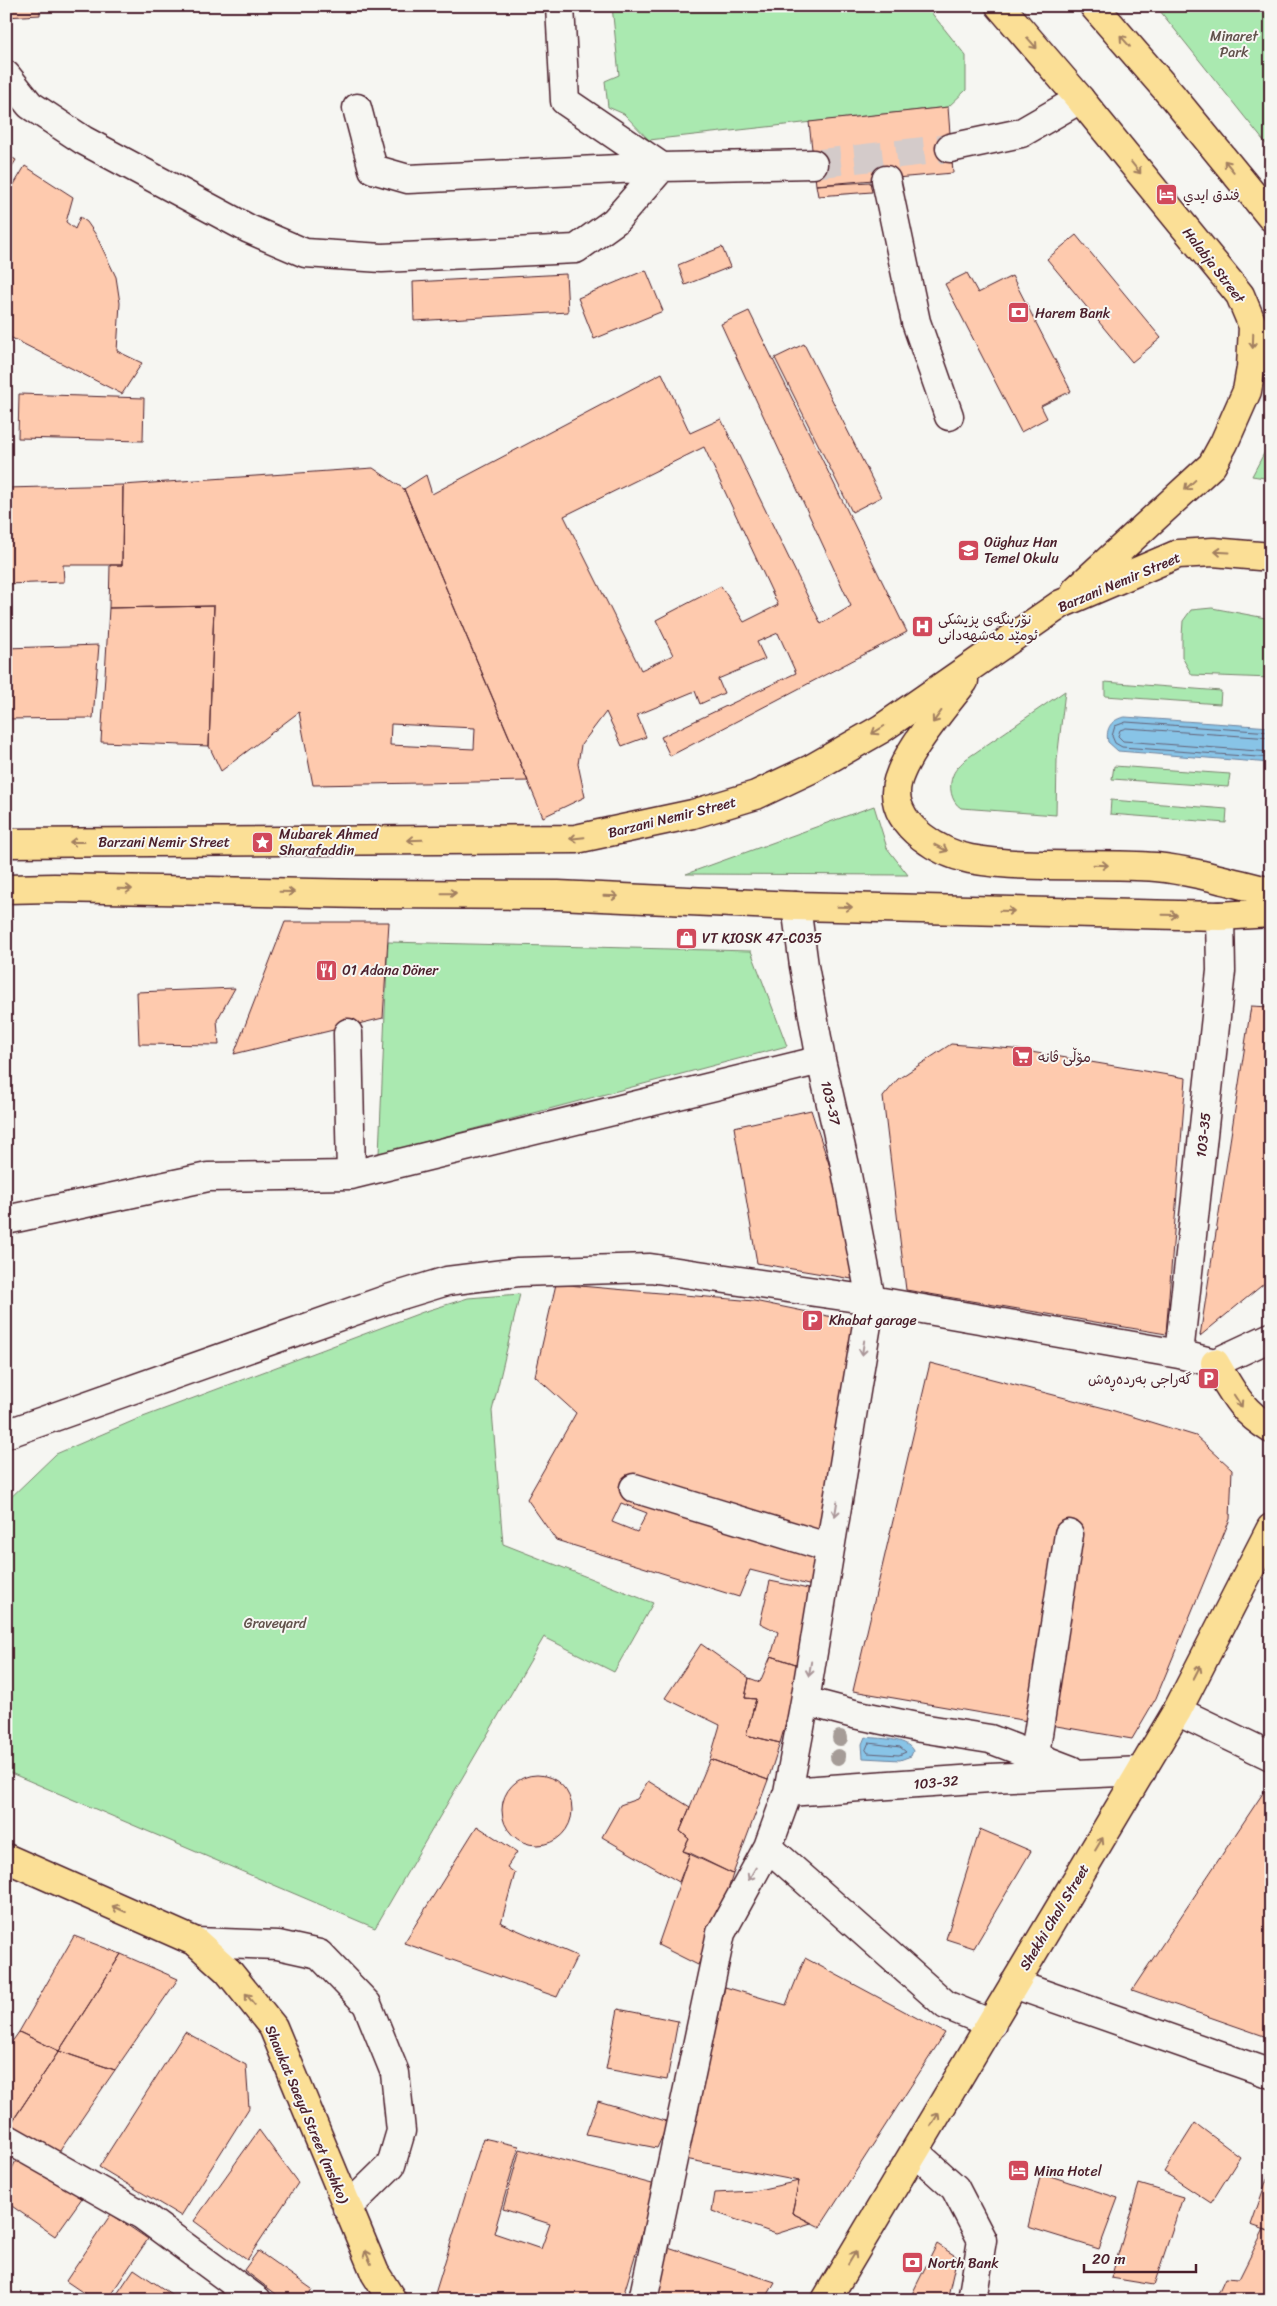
<svg xmlns="http://www.w3.org/2000/svg" width="1277" height="2306" viewBox="0 0 1277 2306" font-family="Sriracha,'Playpen Sans Arabic',sans-serif">
	<style>
		.green { fill: #aae9b0; stroke: #7a846e }
		.water { fill: #88c4e7; stroke: #6f829c }
		.lines { fill: none; stroke-linecap: round; stroke-linejoin: round }
		.shore { stroke: #636176; stroke-width: 1 }
		.building { fill: #fecaae; stroke: #4a1f2b; fill-rule: evenodd }
		.minor-tunnel { stroke: #d4cbca; stroke-width: 28; stroke-dasharray: 28 14; stroke-linecap: butt }
		.minor-casing { stroke: #4a1f2b; stroke-width: 31 }
		.major-casing { stroke: #4a1f2b; stroke-width: 31 }
		.minor { stroke: #f6f6f2; stroke-width: 28 }
		.major { stroke: #fbdf96; stroke-width: 28 }
		.tree { fill: #a59c97 }
		.oneway { stroke: #a27f60 }
		.oneway2 { stroke: #a99598 }
		.labels { text-anchor: middle; stroke-width: 4; stroke-linejoin: round; paint-order: stroke }
		.park-label { font-size: 14px; fill: #62524c; stroke: #f6f6f2 }
		.poi-label { font-size: 14px; fill: #4a1f2b; stroke: #f6f6f2; text-anchor: start }
		.street-label { font-size: 14px; fill: #4a1f2b; stroke: #f6f6f2 }
	</style>
	<rect width="100%" height="100%" fill="#f6f6f2"/>
	<filter id="ink" filterUnits="userSpaceOnUse"><feTurbulence type="fractalNoise" baseFrequency=".02" numOctaves="2"/><feDisplacementMap in="SourceGraphic" scale="10" xChannelSelector="R" yChannelSelector="G"/><feConvolveMatrix kernelMatrix="1 2 1 2 8 2 1 2 1" color-interpolation-filters="sRGB"/></filter>
	<g filter="url(#ink)">
		<path class="green" d="M612,6H926L966,56V90L948,107L649,140L624,114L608,107L605,81L619,75Z
			M1156,6H1271V150Z
			M1271,440V479L1252,476Z
			M1212,608L1271,619V678L1192,675L1182,657V636L1183,621L1191,610Z
			M1105,682L1221,691L1220,704L1105,696Z
			M1065,691L1057,760L1056,815L961,808C951,802 948,786 953,775C955,769 962,763 966,759Z
			M1114,766L1230,774L1228,787L1112,779Z
			M1111,800L1227,809L1226,823L1110,814Z
			M874,806L887,848L908,875L686,874Z
			M388,942L751,951L787,1046L379,1154Z
			M520,1294L492,1411L503,1544L653,1603L614,1672L544,1637L375,1928L6,1771V1502L56,1454L135,1420L423,1312L468,1298Z"/>
		<path class="water" d="M1125,717L1271,727V763L1118,751L1108,742C1105,728 1112,719 1125,717Z
			M865,1737C878,1739 907,1737 913,1751L911,1756L900,1760L863,1758L862,1744Z"/>
		<g class="lines">
			<path class="shore" d="M1271,732L1126,722L1115,726L1112,736L1115,743L1122,747L1271,758
				M1271,738L1126,728L1120,730L1118,736L1123,741L1271,752
				M869,1743L900,1747L906,1752L899,1755L868,1753L866,1750Z"/>
		</g>
		<path class="building" d="M6,6H40V15L6,17Z
			M948,107L953,173L816,185L809,122Z
			M6,154L16,160L6,176Z
			M25,166L73,197L66,222L75,229L80,217L87,222L96,235L116,277L120,303L117,351L142,363L122,394L6,335V198Z
			M870,182L872,192L818,196L816,185Z
			M1076,235L1161,338L1132,362L1047,259Z
			M722,247L730,267L685,285L678,265Z
			M646,270L663,311L594,339L578,298Z
			M967,273L978,293L1012,276L1071,391L1041,406L1047,418L1021,432L945,284Z
			M566,274L568,312L414,321L413,282Z
			M749,311L907,632L670,756L661,737L796,673L778,633L757,642L765,659L718,679L724,693L700,704L695,691L637,715L646,737L622,746L606,712L581,745L578,764L585,797L543,817L404,489L426,475L432,494L662,373L690,433L721,419L821,624L851,606L721,324ZM704,447L778,605L744,622L721,586L656,620L673,655L641,670L564,516Z
			M804,344L881,497L852,512L775,358Z
			M19,394L144,398L143,441L18,438Z
			M373,468L404,489L528,781L313,785L299,712L221,771L209,746L214,606L109,608L110,565H122L123,485Z
			M123,485L122,565H63L64,582L6,584V488Z
			M214,606L209,746L101,742L109,608Z
			M99,645L93,718L6,719V648Z
			M391,724L475,728L474,749L390,745Z
			M285,922H389L383,1018L234,1054Z
			M235,988L217,1020L219,1045L139,1044L137,992Z
			M1251,1006L1271,1007V1278L1200,1336Z
			M951,1044L1013,1049L1186,1078L1166,1334L906,1290L883,1097L898,1079Z
			M811,1110L842,1203L852,1279L757,1263L734,1127Z
			M556,1284L754,1301L862,1323L820,1588L750,1570L739,1597L556,1540L527,1499L576,1413L535,1376ZM621,1503L647,1513L637,1532L612,1522Z
			M930,1363L1108,1409L1196,1436L1232,1469L1230,1519L1156,1698L1132,1739L853,1691Z
			M770,1581L818,1591L802,1666L771,1656L778,1632L760,1623Z
			M701,1644L749,1678L745,1698L756,1699L746,1735L780,1743L768,1780L710,1759L720,1725L665,1698Z
			M771,1656L802,1666L780,1743L746,1735L756,1699L745,1698L749,1678L760,1682Z
			M710,1759L768,1780L733,1874L683,1851L689,1839L680,1831Z
			M502 1810a35 35 0 1 1 70 0a35 35 0 1 1-70 0Z
			M648,1781L690,1807L680,1831L689,1839L683,1851L690,1853L679,1882L602,1837L620,1805L637,1799Z
			M1269,1784L1271,1785V2030L1267,2037L1132,1990Z
			M477,1826L517,1852L507,1867L515,1873L501,1923L577,1956L557,1997L404,1943Z
			M980,1829L1031,1851L974,1948L946,1939Z
			M690,1853L733,1874L721,1912L698,1965L658,1945Z
			M74,1936L121,1954L59,2051L19,2032Z
			M121,1954L178,1979L115,2070L59,2051Z
			M805,1958L945,2033L820,2227L792,2213L799,2181L685,2159L725,1987L786,2005Z
			M618,2009L678,2021L667,2080L606,2069Z
			M19,2032L59,2051L10,2125L6,2123V2050Z
			M185,2032L246,2065L249,2108L181,2216L99,2167Z
			M59,2051L115,2070L57,2155L10,2125Z
			M598,2101L669,2122L657,2148L586,2134Z
			M1195,2123L1240,2157L1211,2203L1164,2172Z
			M259,2130L298,2183L247,2260L194,2221Z
			M483,2138L519,2146L494,2233L541,2249L550,2224L503,2209L520,2149L656,2185L622,2300H484L474,2298L473,2300H436L434,2297Z
			M17,2158L82,2198L55,2236L6,2202V2182Z
			M1271,2167V2183L1266,2182Z
			M1041,2173L1118,2198L1099,2249L1028,2227Z
			M799,2181L792,2213L811,2223L776,2234L712,2211L715,2193L754,2191Z
			M1266,2182L1271,2183V2232L1251,2225Z
			M1139,2184L1183,2197L1154,2285L1111,2278Z
			M111,2214L148,2239L107,2300H94L66,2281Z
			M1264,2229L1271,2232V2300H1215L1225,2278L1239,2279Z
			M937,2244L957,2257L947,2300H909Z
			M665,2246L775,2282L765,2300H656Z
			M258,2251L312,2289L305,2300H284L244,2270Z
			M134,2269L174,2296L171,2300H113Z"/>
		<g class="lines">
			<path class="minor-tunnel" d="M813,164L950,148"/>
			<defs>
				<path id="minor" d="M6,75L30,105L83,140L249,229L305,253L382,258L576,249L615,221L662,167L565,101L560,6
					M357,108L373,169L408,179L662,167L813,164
					M950,148L1021,133L1080,99
					M886,180L916,322L949,416
					M348,1033L351,1175
					M6,1220L208,1177L351,1175L821,1060
					M1179,1354L1221,971L1220,916
					M6,1434L388,1299L447,1281L518,1272L650,1268L871,1300L1179,1354L1215,1363L1271,1337
					M634,1488L830,1548
					M805,1701L854,1714L921,1728L990,1739L1071,1770
					M1177,1711L1271,1756
					M1032,1773L1069,1534
					M788,1792L990,1778L1142,1771
					M768,1847L946,2005L992,2024
					M196,1942L278,1945L319,1954L367,2004L395,2073L401,2131L391,2165L347,2208
					M1014,1984L1271,2074
					M6,2138L142,2215L257,2300
					M915,2152L955,2188L982,2240L972,2300
					M643,2300L721,1933L768,1847L788,1792L805,1701L871,1300L846,1170L821,1060L804,966L796,906"/>
				<path id="major" d="M1000,6L1080,99L1240,295L1253,326L1251,368L1247,391L1224,443L1212,465L1076,590
					M1094,6L1173,97L1271,217
					M964,681C945,706 895,763 896,793C897,828 940,853 970,859C1031,870 1095,862 1156,867C1195,871 1233,883 1271,892
					M6,843L576,839L693,814L756,795L811,769L881,729L1061,604L1178,554L1213,552L1271,557
					M6,889L54,888L365,894L558,895L796,906L1220,916L1271,913
					M1215,1363C1233,1393 1240,1410 1271,1429
					M6,1858L196,1942L228,1971L273,2027L375,2273L392,2300
					M826,2300L1177,1711L1271,1528"/>
			</defs>
			<use href="#minor" class="minor-casing"/>
			<use href="#major" class="major-casing"/>
			<use href="#minor" class="minor"/>
			<use href="#major" class="major"/>
		</g>
		<g class="tree">
			<circle cx="840" cy="1738" r="8"/>
			<circle cx="838" cy="1757" r="8"/>
		</g>
		<defs><path id="oneway-shaft" d="M-6 0H5M1.5-3L5.5 0L1.5 3" fill="none" stroke-width="1.6" stroke-linecap="round" stroke-linejoin="round" transform="scale(1.25)"/></defs>
		<g class="oneway">
			<use href="#oneway-shaft" transform="translate(1125 41) rotate(-131)"/>
			<use href="#oneway-shaft" transform="translate(1032 43) rotate(49)"/>
			<use href="#oneway-shaft" transform="translate(1229 166) rotate(-129)"/>
			<use href="#oneway-shaft" transform="translate(1136 168) rotate(51)"/>
			<use href="#oneway-shaft" transform="translate(1253 341) rotate(92)"/>
			<use href="#oneway-shaft" transform="translate(1190 485) rotate(137)"/>
			<use href="#oneway-shaft" transform="translate(1222 552) rotate(-177)"/>
			<use href="#oneway-shaft" transform="translate(937 717) rotate(126)"/>
			<use href="#oneway-shaft" transform="translate(878 730) rotate(148)"/>
			<use href="#oneway-shaft" transform="translate(577 838) rotate(174)"/>
			<use href="#oneway-shaft" transform="translate(415 840) rotate(178)"/>
			<use href="#oneway-shaft" transform="translate(77 842) rotate(180)"/>
			<use href="#oneway-shaft" transform="translate(941 848) rotate(27)"/>
			<use href="#oneway-shaft" transform="translate(1101 865) rotate(2)"/>
			<use href="#oneway-shaft" transform="translate(125 889) rotate(1)"/>
			<use href="#oneway-shaft" transform="translate(287 892) rotate(1)"/>
			<use href="#oneway-shaft" transform="translate(449 893) rotate(-1)"/>
			<use href="#oneway-shaft" transform="translate(611 896) rotate(2)"/>
			<use href="#oneway-shaft" transform="translate(845 907) rotate(1)"/>
			<use href="#oneway-shaft" transform="translate(1007 911) rotate(1)"/>
			<use href="#oneway-shaft" transform="translate(1170 915) rotate(1)"/>
			<use href="#oneway-shaft" transform="translate(1238 1401) rotate(57)"/>
			<use href="#oneway-shaft" transform="translate(1197 1672) rotate(-63)"/>
			<use href="#oneway-shaft" transform="translate(1099 1844) rotate(-59)"/>
			<use href="#oneway-shaft" transform="translate(119 1909) rotate(-156)"/>
			<use href="#oneway-shaft" transform="translate(250 1999) rotate(-129)"/>
			<use href="#oneway-shaft" transform="translate(935 2119) rotate(-59)"/>
			<use href="#oneway-shaft" transform="translate(368 2257) rotate(-113)"/>
			<use href="#oneway-shaft" transform="translate(852 2258) rotate(-59)"/>
		</g>
		<g class="oneway2">
			<use href="#oneway-shaft" transform="translate(863 1348) rotate(99)"/>
			<use href="#oneway-shaft" transform="translate(836 1509) rotate(99)"/>
			<use href="#oneway-shaft" transform="translate(810 1669) rotate(99)"/>
			<use href="#oneway-shaft" transform="translate(752 1874) rotate(120)"/>
		</g>
	</g>
	<defs>
		<symbol id="hotel-square" viewBox="-11 -11 22 22"><rect x="-9" y="-9" width="18" height="18" rx="4" fill="#d1495b" stroke="#f6f6f2"/><path d="M-6-4.5h1.5V1H6V5H4.5V3h-9V5H-6ZM-4 0a1.8 1.8 0 1 1 3.6 0ZM.5 0V-2.5h3Q6-2.5 6 0Z" fill="#fff"/></symbol>
		<symbol id="bank-square" viewBox="-11 -11 22 22"><rect x="-9" y="-9" width="18" height="18" rx="4" fill="#d1495b" stroke="#f6f6f2"/><path d="M-6-4H6V4H-6ZM0-2.3a2.3 2.3 0 1 0 0 4.6a2.3 2.3 0 1 0 0-4.6Z" fill="#fff"/></symbol>
		<symbol id="school-square" viewBox="-11 -11 22 22"><rect x="-9" y="-9" width="18" height="18" rx="4" fill="#d1495b" stroke="#f6f6f2"/><path d="M0-5L7-2L0 1L-7-2ZM-4 1L0 2.5L4 1V4Q0 6-4 4Z" fill="#fff"/></symbol>
		<symbol id="hospital-square" viewBox="-11 -11 22 22"><rect x="-9" y="-9" width="18" height="18" rx="4" fill="#d1495b" stroke="#f6f6f2"/><path d="M-5-5h3v3.5h4V-5h3V5h-3V1.5h-4V5h-3Z" fill="#fff"/></symbol>
		<symbol id="sight-square" viewBox="-11 -11 22 22"><rect x="-9" y="-9" width="18" height="18" rx="4" fill="#d1495b" stroke="#f6f6f2"/><path d="M0-6L1.8-2.2L6-1.7L2.9 1.2L3.7 5.4L0 3.3L-3.7 5.4L-2.9 1.2L-6-1.7L-1.8-2.2Z" fill="#fff"/></symbol>
		<symbol id="shop-square" viewBox="-11 -11 22 22"><rect x="-9" y="-9" width="18" height="18" rx="4" fill="#d1495b" stroke="#f6f6f2"/><path d="M-5-2.5h2.3a2.7 3.5 0 0 1 5.4 0H5L5.5 6h-11ZM-1.5-2.5h3a1.5 2.3 0 0 0-3 0Z" fill="#fff"/></symbol>
		<symbol id="restaurant-square" viewBox="-11 -11 22 22"><rect x="-9" y="-9" width="18" height="18" rx="4" fill="#d1495b" stroke="#f6f6f2"/><path d="M-5-6h1v4h1v-4h1v4h1v-4h1v5L-1.5 .5V6h-2V.5L-5-1ZM5-6V6H3V1.5H1.5Q1.5-4 5-6Z" fill="#fff"/></symbol>
		<symbol id="supermarket-square" viewBox="-11 -11 22 22"><rect x="-9" y="-9" width="18" height="18" rx="4" fill="#d1495b" stroke="#f6f6f2"/><path d="M-6-5.5h2.5l.6 2H6L4.5 2H-2.5L-4.4-4H-6ZM-1.5 3.2a1.3 1.3 0 1 0 .1 0ZM3 3.2a1.3 1.3 0 1 0 .1 0Z" fill="#fff"/></symbol>
		<symbol id="parking-square" viewBox="-11 -11 22 22"><rect x="-9" y="-9" width="18" height="18" rx="4" fill="#d1495b" stroke="#f6f6f2"/><path d="M-3.5-5.5H1a3.5 3.5 0 0 1 0 7H-1V5.5H-3.5ZM-1-3.4V-.6H.8a1.4 1.4 0 0 0 0-2.8Z" fill="#fff"/></symbol>
	</defs>
	<g fill-rule="evenodd">
		<use href="#hotel-square" x="1154" y="182" width="25" height="25"/>
		<use href="#bank-square" x="1006" y="300" width="25" height="25"/>
		<use href="#school-square" x="956" y="538" width="25" height="25"/>
		<use href="#hospital-square" x="910" y="614" width="25" height="25"/>
		<use href="#sight-square" x="250" y="830" width="25" height="25"/>
		<use href="#shop-square" x="674" y="926" width="25" height="25"/>
		<use href="#restaurant-square" x="314" y="958" width="25" height="25"/>
		<use href="#supermarket-square" x="1010" y="1044" width="25" height="25"/>
		<use href="#parking-square" x="800" y="1308" width="25" height="25"/>
		<use href="#parking-square" x="1196" y="1366" width="25" height="25"/>
		<use href="#hotel-square" x="1006" y="2158" width="25" height="25"/>
		<use href="#bank-square" x="900" y="2250" width="25" height="25"/>
	</g>
	<g class="labels">
		<g class="park-label">
			<text x="1234" y="41">Minaret<tspan x="1234" dy="16">Park</tspan></text>
			<text x="275" y="1628">Graveyard</text>
		</g>
		<g class="poi-label">
			<text x="1183" y="200">فندق ايدي</text>
			<text x="1035" y="318">Harem Bank</text>
			<text x="984" y="547">Oüghuz Han<tspan x="984" dy="16">Temel Okulu</tspan></text>
			<text x="938" y="624">نۆرینگەی پزیشکی<tspan x="938" dy="16">ئومێد مەشهەدانی</tspan></text>
			<text x="279" y="839">Mubarek Ahmed<tspan x="279" dy="16">Sharafaddin</tspan></text>
			<text x="702" y="943">VT KIOSK 47-C035</text>
			<text x="342" y="975">01 Adana Döner</text>
			<text x="1038" y="1062">مۆڵی ڤانە</text>
			<text x="829" y="1325">Khabat garage</text>
			<text x="1192" y="1384" text-anchor="end">گەراجی بەردەڕەش</text>
			<text x="1034" y="2176">Mina Hotel</text>
			<text x="928" y="2268">North Bank</text>
		</g>
		<g class="street-label">
			<text transform="translate(1214 265) rotate(52)" y="5">Halabja Street</text>
			<text transform="translate(1119 582) rotate(-23)" y="5">Barzani Nemir Street</text>
			<text transform="translate(672 817) rotate(-14)" y="5">Barzani Nemir Street</text>
			<text x="164" y="847">Barzani Nemir Street</text>
			<text transform="translate(831 1103) rotate(77)" y="5">103-37</text>
			<text transform="translate(1203 1135) rotate(-84)" y="5">103-35</text>
			<text transform="translate(936 1782) rotate(-5)" y="5">103-32</text>
			<text transform="translate(1054 1917) rotate(-59)" y="5">Shekhi Choli Street</text>
			<text transform="translate(307 2114) rotate(67)" y="5">Shawkat Saeyd Street (mshko)</text>
		</g>
	</g>
	<rect width="1277" height="2306" fill="none" stroke="#f6f6f2" stroke-width="25"/>
	<rect x="12" y="12" width="1252" height="2281" fill="none" stroke="#4a1f2b" stroke-width="2" filter="url(#ink)"/>
	<path d="M1084 2264v8h112v-8" fill="none" stroke="#4a1f2b" stroke-width="2.5"/>
	<text x="1092" y="2264" font-size="15" fill="#4a1f2b" stroke="#f6f6f2" stroke-width="4" paint-order="stroke">20 m</text>
</svg>
